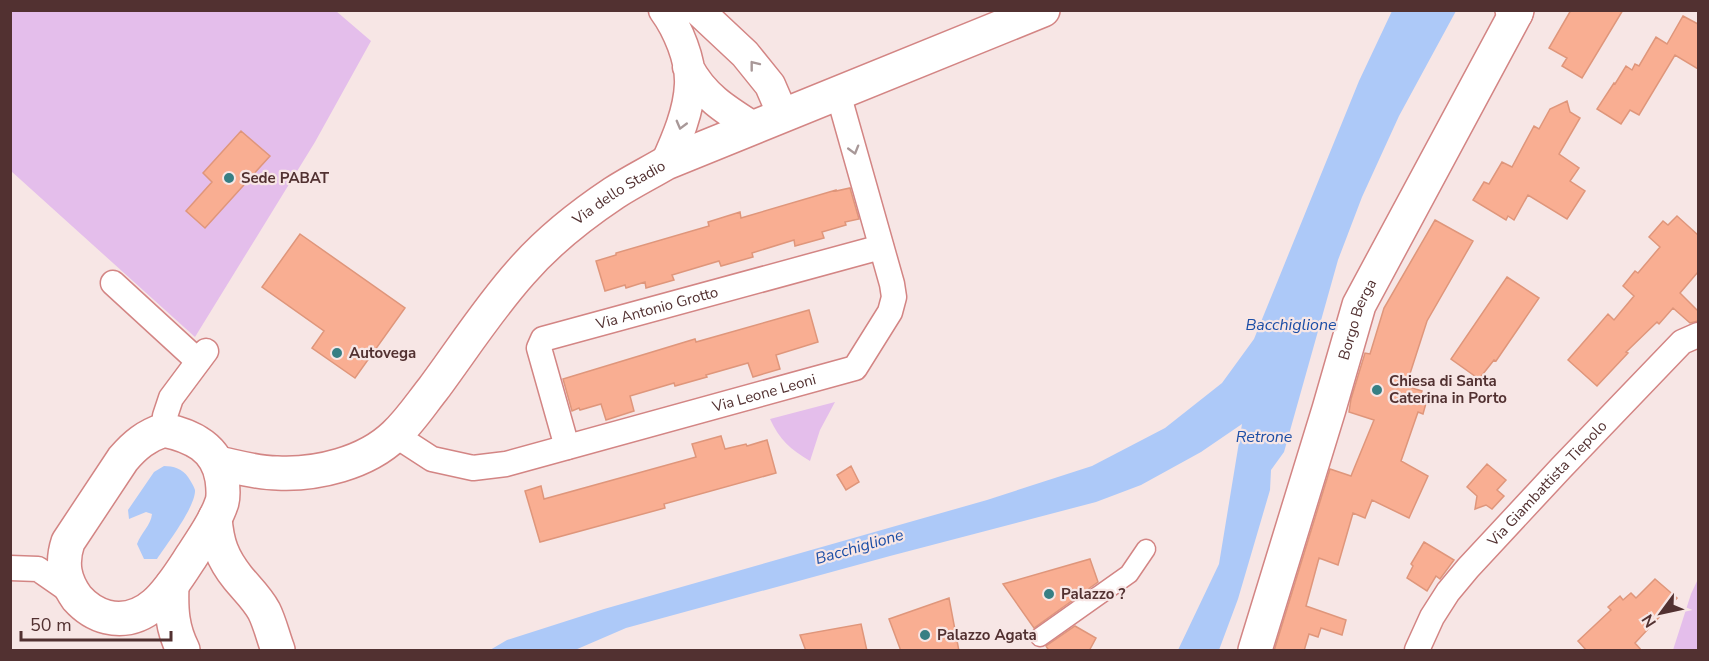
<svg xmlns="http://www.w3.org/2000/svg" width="1709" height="661" viewBox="0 0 1709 661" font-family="'Nunito Sans',sans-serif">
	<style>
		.green { fill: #e4beeb }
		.water { fill: #adc9f8 }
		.building { fill: #f9ae92; stroke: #df967b; stroke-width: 1.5 }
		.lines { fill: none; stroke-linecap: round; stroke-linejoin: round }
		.pedestrian-casing { stroke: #d38584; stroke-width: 21 }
		.minor-casing { stroke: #d38584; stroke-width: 27 }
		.tertiary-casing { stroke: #d38584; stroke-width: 33 }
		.secondary-casing { stroke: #d38584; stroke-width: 36 }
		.primary-casing { stroke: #d38584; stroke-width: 36 }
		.pedestrian { stroke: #fff; stroke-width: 18 }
		.minor { stroke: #fff; stroke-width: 24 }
		.tertiary { stroke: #fff; stroke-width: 30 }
		.secondary { stroke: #fff; stroke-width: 33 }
		.primary { stroke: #fff; stroke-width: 33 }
		.oneway { stroke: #a89898 }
		.poi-dot { fill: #377f84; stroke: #f7e6e5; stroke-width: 2 }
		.labels { text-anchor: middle; stroke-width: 4.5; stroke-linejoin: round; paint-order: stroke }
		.poi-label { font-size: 15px; font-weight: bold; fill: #523131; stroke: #f7e6e5; text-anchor: start }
		.street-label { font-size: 15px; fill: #523131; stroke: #f7e6e5 }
		.water-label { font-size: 16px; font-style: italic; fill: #1c4ea6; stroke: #f7e6e5 }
	</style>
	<rect width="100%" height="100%" fill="#f7e6e5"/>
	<path class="green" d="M11,11H336L371,41L315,142L195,337L11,171Z
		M835,402L820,430L810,461C791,450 779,439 770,419Z
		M1698,579V650H1673L1691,594Z"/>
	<path class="water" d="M1392,11H1456L1399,116L1362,197L1338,260L1284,452L1271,470L1270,490L1238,599L1219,650H1178L1219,564L1242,424L1201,452L1141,485L1096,502L890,556L626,628L575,650H490L507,640L604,609L987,500L1092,466L1165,428L1222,383L1254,339L1359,81Z
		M164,466C173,466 183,469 188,477C190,480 194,486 195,490C196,506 167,544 157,559H144L137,544C141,533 151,525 152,514L146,512L129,519L128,510L154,472Z"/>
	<path class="building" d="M1571,10H1623L1582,78L1562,66L1567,58L1549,48Z
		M1683,16L1698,24V69L1675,55L1639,115L1630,110L1621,124L1597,109L1614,83L1615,84L1626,66L1632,70L1635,64L1639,66L1656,37L1667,44Z
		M1567,101L1570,112L1580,118L1559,154L1579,168L1570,181L1585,191L1567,219L1528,195L1514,220L1508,216L1506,220L1473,200L1484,182L1489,184L1502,162L1512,167L1534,126L1539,129L1550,109Z
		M241,131L270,156L205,228L186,211L212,182L203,173Z
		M850,188L859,219L845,222L846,225L822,232L824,238L795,246L794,240L752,253L753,257L721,266L719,261L672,275L674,280L646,288L645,282L626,288L625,285L605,291L596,261L616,255V253L709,226L708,222L740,212L741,218L836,190V191Z
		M1677,216L1698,235V272L1680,293L1698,311V321L1690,323L1673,308L1659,324L1657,322L1626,352L1628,353L1597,386L1568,360L1608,314L1614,320L1634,296L1623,286L1635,271L1638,273L1660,247L1649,237L1663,221L1668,225Z
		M1435,220L1473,241L1427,321L1406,386L1422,391L1421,394L1428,396L1423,414L1418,412L1401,461L1428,476L1409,518L1372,500L1365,518L1353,513L1338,565L1319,558L1306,606L1346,620L1342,635L1321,628L1318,637L1309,634L1304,651H1274L1330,469L1351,476L1374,420L1349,412L1351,399L1365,353L1370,354L1384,308Z
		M300,234L405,308L355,378L312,348L324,331L262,287Z
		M1507,277L1539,298L1496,361L1494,360L1479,379L1451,359Z
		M809,310L818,342L776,355L780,369L753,377L748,363L706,375L707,377L675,386L674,383L630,396L634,411L606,420L601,404L580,410L579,408L572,411L563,379L695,339L696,342Z
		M721,436L725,449L746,444L747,446L767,440L776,473L664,504L665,508L540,542L525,491L541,486L544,499L696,457L692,444Z
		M1487,464L1506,480L1497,490L1504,496L1492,509L1486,505L1475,509L1477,496L1467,487Z
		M851,466L859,482L846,490L837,475Z
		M1424,542L1454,560L1440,579L1436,576L1427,591L1407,578L1413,566L1411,564Z
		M1090,559L1098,582L1034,628L1003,584Z
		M1655,579L1677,598L1635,643L1642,651H1587L1578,641L1611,610L1608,607L1620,596L1623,600L1631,593L1636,598Z
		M949,598L959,651H901L889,619Z
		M861,624L867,651H806L800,635Z
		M1075,626L1096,638L1089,651H1049L1046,646Z"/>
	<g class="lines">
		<defs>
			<path id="pedestrian" d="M1040,637L1129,574L1146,549"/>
			<g id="minor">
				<path d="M113,283L198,361"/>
				<path d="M164,430L165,416L171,398L206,351"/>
				<path id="s1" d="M395,435L432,459L473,468L506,464L855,368L890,312L894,297L892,284L838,93"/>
				<path id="s2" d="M567,447L539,348L543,339L881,247"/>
				<path d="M10,568L38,569L74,594"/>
				<path id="s3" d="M1417,650L1432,617L1448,592L1468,568L1561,468L1682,342L1698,335"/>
			</g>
			<path id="tertiary" d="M664,10C678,29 691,60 690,84C689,111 677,139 666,163
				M698,10L745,54L770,85L783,115
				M688,67C703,96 726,110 753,127"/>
			<g id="secondary">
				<path d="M215,518C217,543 222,558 238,578C247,589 257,598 264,611C270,623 273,637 278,650"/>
				<path id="s4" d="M1255,650L1329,409L1359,305L1516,13"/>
			</g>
			<g id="primary">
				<path d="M1512,10L1516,13L1517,10"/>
				<path d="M164,430C193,436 217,448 222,479C223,487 224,495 222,502C216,521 203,538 193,554C173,584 150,627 107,617C95,614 85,607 77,598C64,580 61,563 68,542L123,459C135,445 146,436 164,430Z"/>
				<path id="s5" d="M218,463C237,467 257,473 277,473C317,475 366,463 395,435C410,421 421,404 433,389C462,350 488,309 521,272C547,242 581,215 614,193C631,182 649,173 666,163L1043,10"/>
				<path d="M172,585C171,610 172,628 183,650"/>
			</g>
		</defs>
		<use href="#pedestrian" class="pedestrian-casing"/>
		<use href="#minor" class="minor-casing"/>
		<use href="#tertiary" class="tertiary-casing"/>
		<use href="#secondary" class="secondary-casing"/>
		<use href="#primary" class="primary-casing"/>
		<use href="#pedestrian" class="pedestrian"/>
		<use href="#minor" class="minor"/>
		<use href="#tertiary" class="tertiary"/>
		<use href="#secondary" class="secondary"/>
		<use href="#primary" class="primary"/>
	</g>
	<defs><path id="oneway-chevron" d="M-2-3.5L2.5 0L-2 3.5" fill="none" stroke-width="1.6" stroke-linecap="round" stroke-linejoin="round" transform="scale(1.5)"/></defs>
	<g class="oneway">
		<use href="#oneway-chevron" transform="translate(754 65) rotate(-128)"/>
		<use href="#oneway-chevron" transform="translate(681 125) rotate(105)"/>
		<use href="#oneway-chevron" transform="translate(854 150) rotate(74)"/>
	</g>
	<g class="poi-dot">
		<circle cx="229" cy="178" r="6"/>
		<circle cx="337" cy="353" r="6"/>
		<circle cx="1377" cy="390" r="6"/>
		<circle cx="1049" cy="594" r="6"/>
		<circle cx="925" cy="635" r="6"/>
	</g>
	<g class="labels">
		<g class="poi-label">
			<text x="241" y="183">Sede PABAT</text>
			<text x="349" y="358">Autovega</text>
			<text x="1389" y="386">Chiesa di Santa<tspan x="1389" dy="17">Caterina in Porto</tspan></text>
			<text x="1061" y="599">Palazzo ?</text>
			<text x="937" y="640">Palazzo Agata</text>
		</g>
		<g class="street-label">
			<text dy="5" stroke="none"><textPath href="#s5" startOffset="520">Via dello Stadio</textPath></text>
			<text dy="5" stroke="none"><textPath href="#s2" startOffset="231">Via Antonio Grotto</textPath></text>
			<text dy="5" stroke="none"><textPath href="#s4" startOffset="346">Borgo Berga</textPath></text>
			<text dy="5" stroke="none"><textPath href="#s1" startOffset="387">Via Leone Leoni</textPath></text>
			<text dy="5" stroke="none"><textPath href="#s3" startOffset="213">Via Giambattista Tiepolo</textPath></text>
		</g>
		<g class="water-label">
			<text x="1291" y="330">Bacchiglione</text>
			<text x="1264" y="442">Retrone</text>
			<text transform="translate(859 546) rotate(-16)" y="6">Bacchiglione</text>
		</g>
	</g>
	<rect width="1709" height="661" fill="none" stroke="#523131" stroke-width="24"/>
	<g transform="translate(1661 613) rotate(237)" stroke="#f7e6e5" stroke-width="4.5" paint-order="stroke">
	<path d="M0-4.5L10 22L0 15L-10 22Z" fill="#523131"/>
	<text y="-9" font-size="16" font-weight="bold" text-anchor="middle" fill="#523131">N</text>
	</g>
	<path d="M21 631v9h150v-9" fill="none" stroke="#523131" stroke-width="3"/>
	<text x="30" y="631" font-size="18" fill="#523131" stroke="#f7e6e5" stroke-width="4.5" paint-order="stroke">50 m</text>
</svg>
